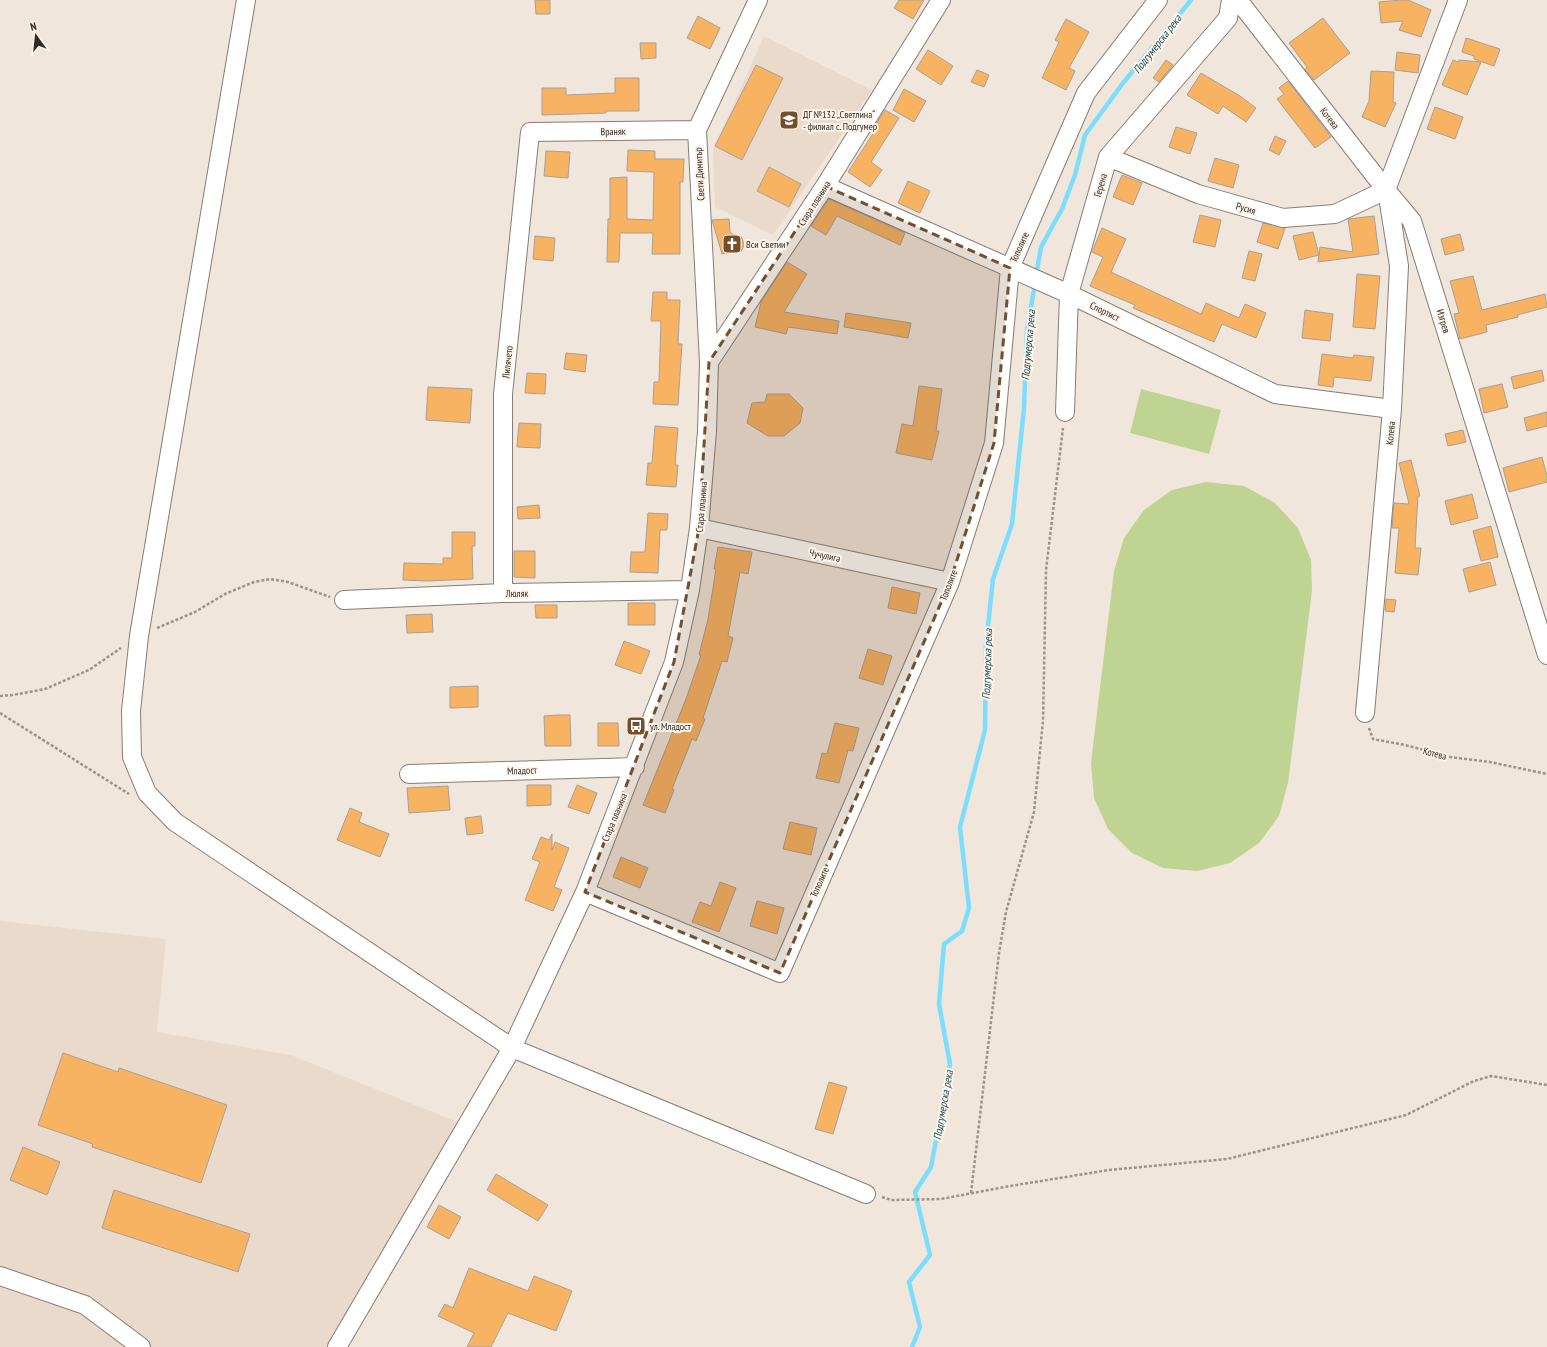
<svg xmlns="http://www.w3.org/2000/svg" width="1547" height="1347" viewBox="0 0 1547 1347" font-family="'PT Sans Narrow',sans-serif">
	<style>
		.built { fill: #eadacb }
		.green { fill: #bfd392 }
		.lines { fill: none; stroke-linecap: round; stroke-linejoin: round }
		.stream { stroke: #7cdefc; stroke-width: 4.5 }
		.building { fill: #f8b362; stroke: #a99f95 }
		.minor-casing { stroke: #867d74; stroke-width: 20 }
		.path { stroke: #9a928b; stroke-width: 2.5; stroke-dasharray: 3 2; stroke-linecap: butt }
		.minor { stroke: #fff; stroke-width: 18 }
		.marked { fill: #744f2b; fill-opacity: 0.2; stroke: #744f2b; stroke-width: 3; stroke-dasharray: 8 5; stroke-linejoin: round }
		.labels { text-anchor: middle; stroke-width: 4; stroke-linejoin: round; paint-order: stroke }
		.poi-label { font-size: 10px; fill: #2f2b27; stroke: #fef4e9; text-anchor: start }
		.street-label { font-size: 10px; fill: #2f2b27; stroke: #fef4e9 }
		.water-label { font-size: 11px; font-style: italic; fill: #104a5a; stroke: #fef4e9 }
	</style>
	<rect width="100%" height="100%" fill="#f1e6dc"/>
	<path class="built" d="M764,36L872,90L773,235L715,207L713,150Z
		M0,921L166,939L157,1032L291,1055L467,1126L337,1347H0Z"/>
	<path class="green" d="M1141,389L1221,410L1209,454L1130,433Z
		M1206,482L1244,486L1275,503L1298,528L1311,560L1312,590L1288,783L1279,816L1259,843L1230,863L1197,871L1163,868L1132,853L1108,829L1094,798L1091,763L1114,571L1124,538L1144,510L1172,490Z"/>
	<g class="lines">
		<path class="stream" d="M1036,276L1041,247L1062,209L1075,175L1085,135L1123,83L1191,0
			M912,1347L920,1327L909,1282L930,1255L915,1192L931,1167L950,1064L939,1004L944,944L962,931L969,908L960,827L985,730L986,645L993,579L1012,524L1024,408L1027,331L1035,283"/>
	</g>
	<path class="building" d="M535,0H550V14H536Z
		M899,0H924L913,19L894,8Z
		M1401,0H1408L1431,10L1421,37L1399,30L1403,21L1381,23L1379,2Z
		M698,16L720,28L710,49L687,38Z
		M1323,18L1350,53L1314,80L1305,69L1307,67L1289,43Z
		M1066,19L1089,32L1069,68L1075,71L1066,90L1042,78L1059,42L1055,40Z
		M1466,38L1500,49L1494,66L1474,59V56L1462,52Z
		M640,43H656V58L641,59Z
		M928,50L953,66L941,85L916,69Z
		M1397,52L1420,55L1418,73L1395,70Z
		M1166,60L1173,65L1159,82L1153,78Z
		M1453,60L1458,62L1459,60L1481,62L1467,95L1442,85Z
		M756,65L783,78L742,160L715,146Z
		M977,70L989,75L984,87L971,82Z
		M1371,71L1394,72L1393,102L1396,103L1385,127L1362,117L1369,101Z
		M1201,73L1240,96L1256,108L1246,122L1223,106L1218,114L1187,95Z
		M615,78H639V111H606V113L542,115V88H566V95L615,93Z
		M1288,81L1331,137L1315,148L1277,99L1284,94L1279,88Z
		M904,89L926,101L914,122L893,110Z
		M1435,107L1463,117L1455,139L1427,129Z
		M885,110L899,118L871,162L882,170L870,187L848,172L878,126L876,124Z
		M1176,127L1197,133L1190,154L1169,147Z
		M1275,136L1286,141L1279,155L1269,150Z
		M628,150L655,151V159H684L683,182H680V254H652L653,233H620L619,262H607L608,219H610V178L627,177V219L653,220L654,172L627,171Z
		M546,151L570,152L568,178L544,176Z
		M1215,158L1239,165L1233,188L1208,181Z
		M769,167L801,184L789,207L757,191Z
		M1122,175L1142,183L1133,205L1113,197Z
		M908,181L930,191L920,213L898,203Z
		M829,199L905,233L900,245L837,216L826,235L811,226Z
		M1200,215L1221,220L1215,247L1193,242Z
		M1374,216L1379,254L1318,262L1320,247L1353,252L1348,219Z
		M729,219L730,233L742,238L744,245L742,250L738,252L732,251L722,254L712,220Z
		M1263,223L1285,228L1278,249L1257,242Z
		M1102,228L1126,239L1111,272L1201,314L1206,303L1239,318L1245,304L1266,313L1256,338L1222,324L1214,342L1133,308L1135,305L1090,286L1103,257L1092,252Z
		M1313,232L1319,255L1299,260L1293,236Z
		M1460,234L1464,250L1445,255L1441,239Z
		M535,236L555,238L553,261L533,259Z
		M1249,251L1262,254L1255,281L1242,278Z
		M787,262L807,274L784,312L839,321L837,334L788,327L786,334L755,327L761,302Z
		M1357,274L1380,276L1375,329L1353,327Z
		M1473,276L1482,310L1545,294L1547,307L1517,315L1518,317L1486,325L1487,332L1460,339L1454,314L1459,313L1450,281Z
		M653,292H667V300H680L678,344H682L678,405L653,404L654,382H659L661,321H651Z
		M1305,310L1333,314L1330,341L1302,338Z
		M846,313L911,323L908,338L844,327Z
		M566,353L587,355L585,372L564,369Z
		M1322,354L1353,358L1354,355L1374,357L1371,381L1334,377L1333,387L1318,385Z
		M1542,370L1544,381L1514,389L1511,377Z
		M527,373L546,374L545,394L525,393Z
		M1502,384L1508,407L1484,413L1479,389Z
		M919,386L942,389L936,431H939L932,460L896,453L902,424L913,426Z
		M428,387L472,389L470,423L426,420Z
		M767,394H789L803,408L800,423L784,436H768L747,423L752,403L765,402Z
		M1547,412V426L1527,431L1524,418Z
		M519,423L541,424L540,448L517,447Z
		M655,426L678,428L675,465H678L676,487L646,485L648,463H652Z
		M1463,430L1466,442L1448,446L1445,434Z
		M1542,457L1547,476V482L1509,492L1503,468Z
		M1411,460L1420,496H1418L1415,548H1421L1418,575L1395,573L1399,528H1392L1394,503L1409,504L1399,463Z
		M1472,494L1478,518L1451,525L1445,501Z
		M539,505L540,518L518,519L517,507Z
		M648,513L668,514L667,530H660L658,573L630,572L631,552H645Z
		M1491,526L1498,557L1481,561L1473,531Z
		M452,532H475V546H472L473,579L427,581L403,580L404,563L443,564V558H452Z
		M718,547L752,552L748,574L740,572L728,636L733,638L727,662L722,661L703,718L705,719L696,741L692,739L672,789L674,790L665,813L643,805L686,699L701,655H699L708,619L716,569H714Z
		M514,551H535V578L514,577Z
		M1490,562L1496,585L1469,592L1463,569Z
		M892,587L920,593L916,614L888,608Z
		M1386,599L1396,600L1394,612L1385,611Z
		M628,603H655V625H628Z
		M535,605H557V618H536Z
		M432,614L433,632L407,633L406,615Z
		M624,641L650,651L641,674L615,665Z
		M868,649L892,656L883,685L859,678Z
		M478,686V707L450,708V687Z
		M558,715H570L571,746H545L544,716Z
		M598,723H618L619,746H598Z
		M835,723L859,728L853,751L848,750L839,783L816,778L822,753L827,754Z
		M527,785H551V805L527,806Z
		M577,785L597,793L589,814L568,807Z
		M448,786L450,810L409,813L407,788Z
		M350,808L362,813L359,822L389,834L380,857L337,840Z
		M481,816L483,833L467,835L465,818Z
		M790,822L817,828L811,855L783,849Z
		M552,834V850L555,842L569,848L554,887L562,890L553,911L525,900L540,862L532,859L541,837L549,840Z
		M621,857L648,868L640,888L613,877Z
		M720,882L736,888L719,932L692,922L700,902L711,906Z
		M757,901L784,908L777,934L750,926Z
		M63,1053L118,1072L119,1068L227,1105L201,1183L92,1147L93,1144L38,1125Z
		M829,1082L847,1087L833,1134L815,1129Z
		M23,1147L60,1162L47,1195L10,1180Z
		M496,1174L548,1205L538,1221L487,1190Z
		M114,1190L250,1234L238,1272L102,1228Z
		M439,1205L461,1217L449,1239L427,1227Z
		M469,1268L528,1291L534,1276L572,1291L556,1331L508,1313L491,1347H467L474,1333L438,1316L445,1304L453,1308Z"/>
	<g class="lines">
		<defs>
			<path id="minor" d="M246,0L139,636L131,711L132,757L147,793L175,822L512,1048L866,1194
				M1238,0L1386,190L1412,221L1547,655
				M1108,157L1198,194L1283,218L1335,214L1386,190
				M825,186L1069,294L1275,394L1392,409
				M1386,190L1458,0
				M709,362L825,186L941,0
				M1065,412L1069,294L1108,157L1228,18L1231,0
				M699,528L950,582
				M503,593V394L530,132L697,130
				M344,600L503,593L690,590
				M1365,713L1392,409L1399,266L1387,190
				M409,774L635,767
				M585,892L780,973L950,582L994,443L1010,268L1086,93L1158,0
				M0,1276L85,1305L141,1347
				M337,1347L512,1048L585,892L674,662L690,590L699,528L707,431L709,362L697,130L758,0"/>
		</defs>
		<use href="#minor" class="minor-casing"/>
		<path class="path" d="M157,628L195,612L225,594L254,582L270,579L288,582L330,597
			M0,696L13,695L45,689L89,670L121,648
			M0,713L129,794
			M1369,728L1373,739L1405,745L1450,757L1490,762L1547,774
			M971,1193L999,953L1006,912L1034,812L1043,721L1046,570L1063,428
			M882,1197L891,1200L941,1199L1010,1186L1109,1170L1227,1159L1406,1115L1474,1081L1491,1076L1547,1085"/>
		<use href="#minor" class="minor"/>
	</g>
	<path class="marked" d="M825,186L1010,268L994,443L950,582L780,973L585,892L674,662L699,528L709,362Z"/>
	<defs>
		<symbol id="school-square" viewBox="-11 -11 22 22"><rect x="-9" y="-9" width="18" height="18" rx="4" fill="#744f2b" stroke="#fef4e9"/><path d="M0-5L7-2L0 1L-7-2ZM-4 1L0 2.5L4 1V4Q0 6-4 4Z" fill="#fff"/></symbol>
		<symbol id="church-square" viewBox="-11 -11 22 22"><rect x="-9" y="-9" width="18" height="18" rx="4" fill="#744f2b" stroke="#fef4e9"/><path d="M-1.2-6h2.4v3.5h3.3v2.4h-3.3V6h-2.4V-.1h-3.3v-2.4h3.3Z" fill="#fff"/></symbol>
		<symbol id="bus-square" viewBox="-11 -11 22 22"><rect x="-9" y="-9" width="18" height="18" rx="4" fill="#744f2b" stroke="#fef4e9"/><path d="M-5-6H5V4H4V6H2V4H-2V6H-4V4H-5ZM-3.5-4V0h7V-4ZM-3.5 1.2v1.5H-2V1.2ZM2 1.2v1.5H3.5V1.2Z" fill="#fff"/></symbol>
	</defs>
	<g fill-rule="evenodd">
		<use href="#school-square" x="778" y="109" width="22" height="22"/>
		<use href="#church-square" x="721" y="233" width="22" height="22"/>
		<use href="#bus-square" x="625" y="715" width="22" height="22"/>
	</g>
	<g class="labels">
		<g class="poi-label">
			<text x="803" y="118">ДГ №132 „Светлина“<tspan x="803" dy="12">- филиал с. Подгумер</tspan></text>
			<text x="746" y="248">Вси Светии</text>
			<text x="650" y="730">ул. Младост</text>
		</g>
		<g class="street-label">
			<text transform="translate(1330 118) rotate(52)" y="4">Котева</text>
			<text transform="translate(613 131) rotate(-1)" y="4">Враняк</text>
			<text transform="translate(699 174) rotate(-93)" y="4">Свети Димитър</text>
			<text transform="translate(1100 185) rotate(-74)" y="4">Герена</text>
			<text transform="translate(814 203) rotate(-57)" y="4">Стара планина</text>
			<text transform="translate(1246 208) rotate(16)" y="4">Русия</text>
			<text transform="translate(1019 247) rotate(-66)" y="4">Тополите</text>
			<text transform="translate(1105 311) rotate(26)" y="4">Спортист</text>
			<text transform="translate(1444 321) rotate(73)" y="4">Изгрев</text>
			<text transform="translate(507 362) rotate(-84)" y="4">Лилячето</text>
			<text transform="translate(1390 433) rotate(-85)" y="4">Котева</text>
			<text transform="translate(701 507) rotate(-85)" y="4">Стара планина</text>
			<text transform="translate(825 555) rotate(12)" y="4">Чучулига</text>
			<text transform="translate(948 585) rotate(-69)" y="4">Тополите</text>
			<text transform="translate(517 593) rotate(-1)" y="4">Люляк</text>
			<text transform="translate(1435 753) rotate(15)" y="4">Котева</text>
			<text transform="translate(522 770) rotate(-2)" y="4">Младост</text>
			<text transform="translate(614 817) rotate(-68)" y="4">Стара планина</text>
			<text transform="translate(819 882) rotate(-66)" y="4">Тополите</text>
		</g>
		<g class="water-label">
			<text transform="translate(1157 44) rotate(-52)" y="4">Подгумерска река</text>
			<text transform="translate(1028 345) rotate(-85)" y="4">Подгумерска река</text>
			<text transform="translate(987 664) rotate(-88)" y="4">Подгумерска река</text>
			<text transform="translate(943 1105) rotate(-80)" y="4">Подгумерска река</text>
		</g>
	</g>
	<g transform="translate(36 36) rotate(345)" stroke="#fef4e9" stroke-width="3" paint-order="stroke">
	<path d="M0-3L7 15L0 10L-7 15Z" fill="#2f2b27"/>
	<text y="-6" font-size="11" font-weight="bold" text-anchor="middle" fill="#2f2b27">N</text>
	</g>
</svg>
